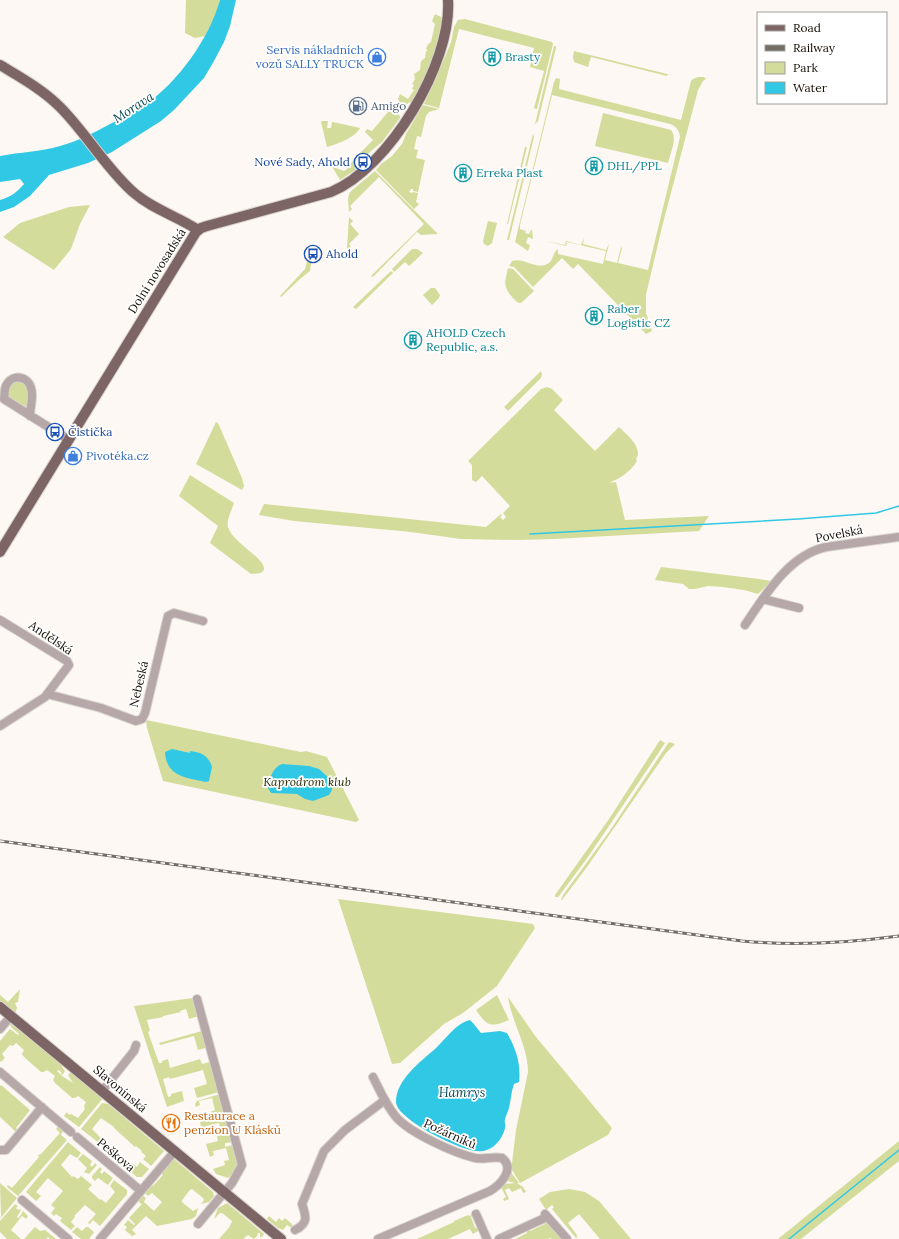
<svg xmlns="http://www.w3.org/2000/svg" width="899" height="1239" viewBox="0 0 899 1239" font-family="Lora,serif">
	<style>
		.green { fill: #d4dc9b }
		.water { fill: #31c8e5 }
		.lines { fill: none; stroke-linecap: round; stroke-linejoin: round }
		.stream { stroke: #31c8e5; stroke-width: 1.5 }
		.minor-casing { stroke: #d8d3cd; stroke-width: 10 }
		.major-casing { stroke: #d8d3cd; stroke-width: 12 }
		.minor { stroke: #b6a7a8; stroke-width: 8 }
		.major { stroke: #7d6465; stroke-width: 10 }
		.rail-casing { stroke: #726c65; stroke-width: 3 }
		.rail { stroke: #fff; stroke-width: 1.5; stroke-dasharray: 4.5; stroke-linecap: butt }
		.labels { text-anchor: middle; stroke-width: 3.5; stroke-linejoin: round; paint-order: stroke }
		.shop-label { font-size: 12px; fill: #366cbe; stroke: #fff; text-anchor: end }
		.culture-label { font-size: 12px; fill: #0d838f; stroke: #fff; text-anchor: start }
		.service-label { font-size: 12px; fill: #4e5e75; stroke: #fff; text-anchor: start }
		.transit-label { font-size: 12px; fill: #164399; stroke: #fff; text-anchor: start }
		.street-label { font-size: 12px; fill: #150e06; stroke: #fff }
		.park-label { font-size: 12px; font-style: italic; fill: #292c01; stroke: #fff }
		.food-label { font-size: 12px; fill: #c56008; stroke: #fff; text-anchor: start }
		.water-label { font-size: 13px; font-style: italic; fill: #094955; stroke: #fff }
	</style>
	<rect width="100%" height="100%" fill="#fdf8f3"/>
	<path class="green" d="M186,0H220L217,13L205,36L195,38L185,33Z
		M435,14L441,17L443,20C437,51 426,76 411,103L410,102L406,105H402L399,101L398,99L400,94L408,99L414,90L412,89L414,85L412,84L415,79L414,74L420,70L421,61L425,58L426,51H428L426,49L428,44L431,42L435,24L432,21Z
		M465,19L552,42L553,44L537,109L534,108L544,71L530,67L534,48L459,29L439,108L424,104L445,57L451,42L454,27L458,20Z
		M554,46H556V48L538,121L535,124Z
		M574,51L675,76L668,74L667,76L591,57L588,67L574,62L573,57Z
		M698,77H704L706,79L703,81L698,90L662,227L646,295V313L652,331L646,334L578,264L573,269L562,258L533,287L514,267L509,266L512,261C523,257 536,270 547,264C554,261 552,253 558,249V254L603,264L606,251L567,242L566,246L545,241L565,245L566,241L581,245L584,238L583,244L606,250L609,244L605,260L617,263L621,247L622,248L618,263L648,270L680,137C679,130 676,126 670,124L552,95L520,225V229L526,231L525,233L529,234L531,230H532L533,239L528,237L526,243L530,245L528,251L515,242L554,82L556,78L560,79L559,89L681,120L691,81L693,79Z
		M423,105L439,109L429,112L426,116L421,137L417,136L414,149L418,150L416,158L425,160L418,192L413,191V189H411L409,192L412,193L413,192L418,193L416,202L419,204L414,209L376,170L381,164L392,156L402,144L406,134Z
		M388,110L392,111L400,116V118L382,142L371,151L360,162L355,170L340,180L333,168H332L333,167L344,171L347,169L355,158L373,140L365,132L367,129L372,131L388,112L386,111Z
		M603,113L671,130C678,138 670,154 668,163L595,146Z
		M322,121H328L327,128H331L332,122H333L360,128C355,138 337,144 327,147L321,122Z
		M533,134L534,137L509,240H507Z
		M525,147H527L508,224H507Z
		M375,171L438,234L421,235L417,232L373,277L371,276L424,224L379,177L350,206L352,209L349,212L348,198L350,192Z
		M90,205L80,224L71,249L54,270L3,237L20,223L69,207Z
		M349,217L353,221L350,224L359,234L349,244L351,247L349,250L357,259L356,260L348,253L347,248Z
		M488,221L497,223L492,243L488,246L484,244L483,241Z
		M412,249H417L423,253L409,266L405,262L394,272L392,269Z
		M310,250L313,251L310,271L300,279L281,297L280,296L305,269Z
		M508,268L513,269L534,291L521,303C517,303 516,301 513,298C502,286 505,282 508,268Z
		M391,271L393,273L356,309L353,307Z
		M431,288H435L440,295L439,298L432,305L423,295Z
		M541,371L542,374L541,378L508,411L504,407Z
		M14,380L26,383C28,391 30,401 26,410L9,398L8,389Z
		M547,387L552,389L563,400L554,410L595,451L619,427C626,434 644,448 636,459L637,461C630,472 621,478 609,483L616,482L625,520L709,516L699,531L554,539L517,540L461,539L411,532L294,521L259,515L264,504L486,527L501,514L502,515L500,517L503,520L506,517L503,513L510,506L482,476L476,482L472,480V465L468,461L541,389Z
		M216,422L218,423L242,478L244,486L242,490L196,464Z
		M190,475L234,503C232,510 226,520 228,527C232,542 263,557 264,568C264,571 263,571 261,573L251,574L210,543L218,526L179,496Z
		M661,567L759,579L771,581L758,594L744,590L723,587L708,586L695,589H689L683,584L655,580Z
		M146,720L301,752L306,751L327,757L359,820L356,822L163,781L147,728Z
		M660,740L665,743L653,761L588,857L559,896L558,897H555V895L609,819Z
		M669,742L675,744L666,753L587,867L562,900H561L563,895L609,832Z
		M338,899L533,924L535,928L497,986L463,1013L444,1024L400,1063L392,1064Z
		M20,989L18,1002L15,1003L17,1008L15,1014L0,1002V995L8,1002Z
		M497,995L509,1020C490,1028 487,1026 476,1010Z
		M508,997L536,1037L612,1128L608,1135L520,1183L512,1170V1163L516,1130L528,1072C528,1046 512,1023 508,997Z
		M193,998L199,1016L189,1019L186,1009L180,1011L181,1012L163,1016V1017L147,1020L150,1031L148,1032L159,1063H162V1061L168,1059L170,1068L200,1059L202,1064L210,1062L219,1092L197,1098L194,1088L207,1084L203,1070L170,1079L169,1077L163,1079L168,1097L171,1096V1094L182,1091L184,1101L167,1107L134,1006Z
		M12,1023L63,1064L62,1067L65,1071L63,1074L62,1075L58,1072L61,1074L62,1073L59,1070L57,1071L62,1076L73,1083L68,1075L71,1072L104,1097L79,1127L64,1116L67,1112L69,1115L71,1114L78,1118L85,1109L84,1106L86,1102L78,1096L75,1098H72L55,1083L53,1080L55,1076L47,1070L44,1072H41L24,1057L22,1054L24,1050L16,1043L13,1046L10,1045L2,1054L5,1058L1,1062L0,1061V1041L10,1029L18,1035L19,1034L11,1027L10,1024Z
		M202,1031L206,1047L205,1048L198,1050L194,1036L160,1045L159,1043Z
		M1,1085L30,1110L16,1128L19,1131L16,1132L0,1117V1086Z
		M220,1094L225,1113L216,1115L218,1119L226,1116L233,1142L225,1143V1147L233,1145C238,1161 242,1166 228,1178L216,1174L213,1169L225,1165L224,1161L229,1160L226,1148L213,1151L214,1155L210,1157L206,1144L218,1141L217,1136L222,1135L219,1123L206,1126L207,1130L203,1132L199,1119L211,1116L210,1112L215,1110L212,1098L199,1101L200,1105L196,1107L195,1104L197,1101Z
		M102,1103L108,1104L164,1151L151,1166L143,1159L146,1156L141,1152L142,1151L136,1146L135,1147L114,1128V1127L101,1118L92,1129L102,1139L99,1143L81,1129Z
		M58,1126L63,1131L61,1135L67,1140L18,1196L7,1187L8,1185L12,1188L39,1157L38,1155L41,1154L60,1133L56,1129Z
		M899,1141V1161L801,1239H778Z
		M68,1142L81,1153L77,1158L70,1154L61,1165L72,1177L73,1176L78,1179L81,1176L92,1185L88,1189L100,1200L101,1199L106,1203L115,1192L110,1186L114,1180L127,1190V1194L100,1226L93,1220L90,1224L88,1223L96,1214L85,1205L74,1216L75,1217L71,1222L75,1226L71,1230L60,1221L62,1218L56,1214L54,1216L51,1213L55,1208L51,1205L63,1191L48,1178L36,1192L41,1196L36,1201L26,1192Z
		M83,1154L92,1161L90,1165L92,1167L95,1163L97,1165L89,1174L84,1172L87,1168L78,1159Z
		M174,1159L213,1192L214,1196L209,1202L201,1204L204,1200L203,1198L192,1189L190,1190L182,1200V1202L193,1211L198,1208L196,1216L192,1219L157,1226L146,1216L132,1230L136,1234L132,1236L121,1227L125,1230L127,1227L124,1225L128,1220L134,1225L135,1224L129,1218L141,1205L142,1204L137,1201L142,1195L146,1198L144,1202L154,1211L162,1202L152,1193L148,1196L144,1192L150,1184L153,1186L163,1175L160,1173Z
		M140,1162L149,1169L142,1177H137L127,1169L132,1163L137,1167Z
		M100,1167L102,1169L100,1172L102,1174L104,1171L113,1178L108,1185L98,1178L95,1181L92,1178V1176Z
		M510,1171L519,1183H517L523,1187L526,1192L523,1193L521,1188L512,1192L509,1188L505,1190L509,1199L504,1201L503,1199L506,1197L501,1187L504,1184L515,1183L507,1181Z
		M0,1183L17,1198L0,1219L1,1216Z
		M569,1189L585,1192L599,1201L631,1239H600L579,1214L568,1223L577,1235L576,1236L578,1237L576,1238L552,1209L554,1207L552,1205L546,1210L539,1199L550,1192Z
		M227,1203L264,1234L262,1237H260V1233H258L257,1236L254,1239L248,1235L243,1239H219C224,1233 230,1228 232,1221L222,1213H220L214,1219L218,1208Z
		M15,1204L18,1206L16,1208L18,1210L20,1209L21,1210L17,1217L19,1218L23,1211L28,1216L26,1219L22,1216L11,1230L21,1239H7L0,1232V1221Z
		M473,1214L471,1217L475,1228L479,1227L478,1231L473,1234L470,1229L448,1239H417L454,1222V1221L468,1215L469,1216Z
		M269,1216L276,1222L279,1218L282,1221L285,1218L292,1224L293,1229L287,1225L283,1230L278,1228L267,1219Z
		M546,1220L563,1239H552L550,1238L548,1239H515L527,1233L526,1229L528,1228L530,1231L545,1224L543,1221Z
		M35,1227L40,1231L45,1230L56,1239H50L48,1237L46,1239H24Z
		M77,1227L82,1231L86,1227H88L94,1232L89,1239H81L72,1232Z"/>
	<path class="water" d="M220,0H236L230,26L224,42L214,61L204,78L174,110L161,121L112,152L88,163L49,175L30,196L14,207L0,212V200C11,197 17,192 24,184L20,179L0,182V156C20,152 40,152 60,146C78,141 94,133 110,124C122,118 134,113 145,105C178,82 209,39 220,0Z
		M172,749L190,753V751C201,752 209,756 212,767L209,781L206,782C188,778 166,777 165,752Z
		M282,764L309,766L319,769L330,779L332,784V790L329,795L313,801L305,799L297,794L271,793L268,788C269,779 273,767 282,764Z
		M470,1020L473,1023L481,1033L500,1031L507,1033C516,1049 521,1063 519,1082L514,1084C511,1092 511,1100 509,1108C508,1112 506,1115 505,1119C504,1122 506,1125 505,1128C504,1134 499,1142 494,1146C489,1150 483,1152 477,1151C461,1151 396,1119 396,1102C396,1080 420,1062 435,1049C445,1040 456,1023 470,1020Z"/>
	<g class="lines">
		<path class="stream" d="M530,534L798,519L876,513L899,506
			M789,1239L899,1150"/>
		<defs>
			<path id="minor" d="M30,416C30,407 34,396 31,388C28,376 13,374 7,384C4,388 5,394 4,399L69,440
				M763,599L799,608
				M0,620L67,661L69,665L45,697L0,726
				M745,625C765,595 789,555 826,547L899,537
				M47,694L101,708L136,721L142,719L145,713L168,616L174,613L203,621
				M197,999L242,1165L232,1183L198,1224
				M0,1029L11,1016
				M0,1072L71,1132
				M373,1077C380,1091 386,1105 396,1117C410,1133 454,1153 475,1158C484,1160 493,1156 502,1158C516,1169 500,1185 490,1191L378,1239
				M102,1091L134,1051L136,1045
				M77,1137L141,1191
				M0,1150H6L42,1107
				M22,1200L68,1239
				M476,1214L487,1239
				M545,1214L567,1239
				M295,1230C309,1223 306,1216 302,1204L324,1151L345,1130L385,1100
				M100,1239L175,1151
				M499,1239L547,1217"/>
			<path id="major" d="M0,65C20,77 42,89 60,107C86,133 105,167 133,192C152,209 177,216 198,230
				M0,552L196,232L201,228L207,226L331,192C389,168 452,63 448,0
				M0,1007L281,1239"/>
		</defs>
		<use href="#minor" class="minor-casing"/>
		<use href="#major" class="major-casing"/>
		<use href="#minor" class="minor"/>
		<use href="#major" class="major"/>
		<defs>
			<path id="rail" d="M0,841L742,941C795,946 847,943 899,936"/>
		</defs>
		<use href="#rail" class="rail-casing"/>
		<use href="#rail" class="rail"/>
	</g>
	<defs>
		<symbol id="shop-ring" viewBox="-11 -11 22 22"><circle r="9.5" fill="#fff" stroke="#3f7fe0" stroke-width="1.5"/><path d="M-5-2.5h2.3a2.7 3.5 0 0 1 5.4 0H5L5.5 6h-11ZM-1.5-2.5h3a1.5 2.3 0 0 0-3 0Z" fill="#3f7fe0"/></symbol>
		<symbol id="building-ring" viewBox="-11 -11 22 22"><circle r="9.5" fill="#fff" stroke="#0f9aa8" stroke-width="1.5"/><path d="M-4-6H4V6H1V3H-1V6H-4ZM-2.5-4.3h1.7v1.8h-1.7ZM.8-4.3h1.7v1.8H.8ZM-2.5-1h1.7V.8h-1.7ZM.8-1h1.7V.8H.8Z" fill="#0f9aa8"/></symbol>
		<symbol id="fuel-ring" viewBox="-11 -11 22 22"><circle r="9.5" fill="#fff" stroke="#5c6f8a" stroke-width="1.5"/><path d="M-5.5-6h7V0h2V4h1.3V-2.5L3-4.5l.8-.8L6-3V5H2.5V1h-1V6h-7ZM-4.2-4.7v3.2H.2V-4.7Z" fill="#5c6f8a"/></symbol>
		<symbol id="bus-ring" viewBox="-11 -11 22 22"><circle r="9.5" fill="#fff" stroke="#1a4fb4" stroke-width="1.5"/><path d="M-5-6H5V4H4V6H2V4H-2V6H-4V4H-5ZM-3.5-4V0h7V-4ZM-3.5 1.2v1.5H-2V1.2ZM2 1.2v1.5H3.5V1.2Z" fill="#1a4fb4"/></symbol>
		<symbol id="restaurant-ring" viewBox="-11 -11 22 22"><circle r="9.5" fill="#fff" stroke="#e8710a" stroke-width="1.5"/><path d="M-5-6h1v4h1v-4h1v4h1v-4h1v5L-1.5 .5V6h-2V.5L-5-1ZM5-6V6H3V1.5H1.5Q1.5-4 5-6Z" fill="#e8710a"/></symbol>
	</defs>
	<g fill-rule="evenodd">
		<use href="#shop-ring" x="367" y="47" width="20" height="20"/>
		<use href="#building-ring" x="482" y="47" width="20" height="20"/>
		<use href="#fuel-ring" x="348" y="96" width="20" height="20"/>
		<use href="#bus-ring" x="353" y="152" width="20" height="20"/>
		<use href="#building-ring" x="584" y="156" width="20" height="20"/>
		<use href="#building-ring" x="453" y="163" width="20" height="20"/>
		<use href="#bus-ring" x="303" y="244" width="20" height="20"/>
		<use href="#building-ring" x="584" y="306" width="20" height="20"/>
		<use href="#building-ring" x="403" y="330" width="20" height="20"/>
		<use href="#bus-ring" x="45" y="422" width="20" height="20"/>
		<use href="#shop-ring" x="63" y="446" width="20" height="20"/>
		<use href="#restaurant-ring" x="161" y="1113" width="20" height="20"/>
	</g>
	<g class="labels">
		<g class="shop-label">
			<text x="364" y="54">Servis nákladních<tspan x="364" dy="14">vozů SALLY TRUCK</tspan></text>
			<text x="86" y="460" text-anchor="start">Pivotéka.cz</text>
		</g>
		<g class="culture-label">
			<text x="505" y="61">Brasty</text>
			<text x="607" y="170">DHL/PPL</text>
			<text x="476" y="177">Erreka Plast</text>
			<text x="607" y="313">Raber<tspan x="607" dy="14">Logistic CZ</tspan></text>
			<text x="426" y="337">AHOLD Czech<tspan x="426" dy="14">Republic, a.s.</tspan></text>
		</g>
		<g class="service-label">
			<text x="371" y="110">Amigo</text>
		</g>
		<g class="transit-label">
			<text x="350" y="166" text-anchor="end">Nové Sady, Ahold</text>
			<text x="326" y="258">Ahold</text>
			<text x="68" y="436">Čistička</text>
		</g>
		<g class="street-label">
			<text transform="translate(157 271) rotate(-58)" y="4">Dolní novosadská</text>
			<text transform="translate(839 534) rotate(-11)" y="4">Povelská</text>
			<text transform="translate(51 638) rotate(34)" y="4">Andělská</text>
			<text transform="translate(139 684) rotate(-77)" y="4">Nebeská</text>
			<text transform="translate(120 1089) rotate(40)" y="4">Slavonínská</text>
			<text transform="translate(450 1134) rotate(24)" y="4">Požárníků</text>
			<text transform="translate(116 1155) rotate(40)" y="4">Peškova</text>
		</g>
		<g class="park-label">
			<text x="307" y="786">Kaprodrom klub</text>
		</g>
		<g class="food-label">
			<text x="184" y="1120">Restaurace a<tspan x="184" dy="14">penzion U Klásků</tspan></text>
		</g>
		<g class="water-label">
			<text transform="translate(133 107) rotate(-33)" y="5">Morava</text>
			<text x="462" y="1097">Hamrys</text>
		</g>
	</g>
	<rect x="757" y="12" width="130" height="92" fill="#ffffff" stroke="#a19f9b"/>
	<rect x="765" y="25" width="20" height="6" fill="#7d6465" stroke="#a19f9b"/>
	<text x="793" y="32" font-size="12" fill="#150e06">Road</text>
	<rect x="765" y="45" width="20" height="6" fill="#726c65" stroke="#a19f9b"/>
	<text x="793" y="52" font-size="12" fill="#150e06">Railway</text>
	<rect x="765" y="62" width="20" height="12" fill="#d4dc9b" stroke="#a19f9b"/>
	<text x="793" y="72" font-size="12" fill="#150e06">Park</text>
	<rect x="765" y="82" width="20" height="12" fill="#31c8e5" stroke="#a19f9b"/>
	<text x="793" y="92" font-size="12" fill="#150e06">Water</text>
</svg>
